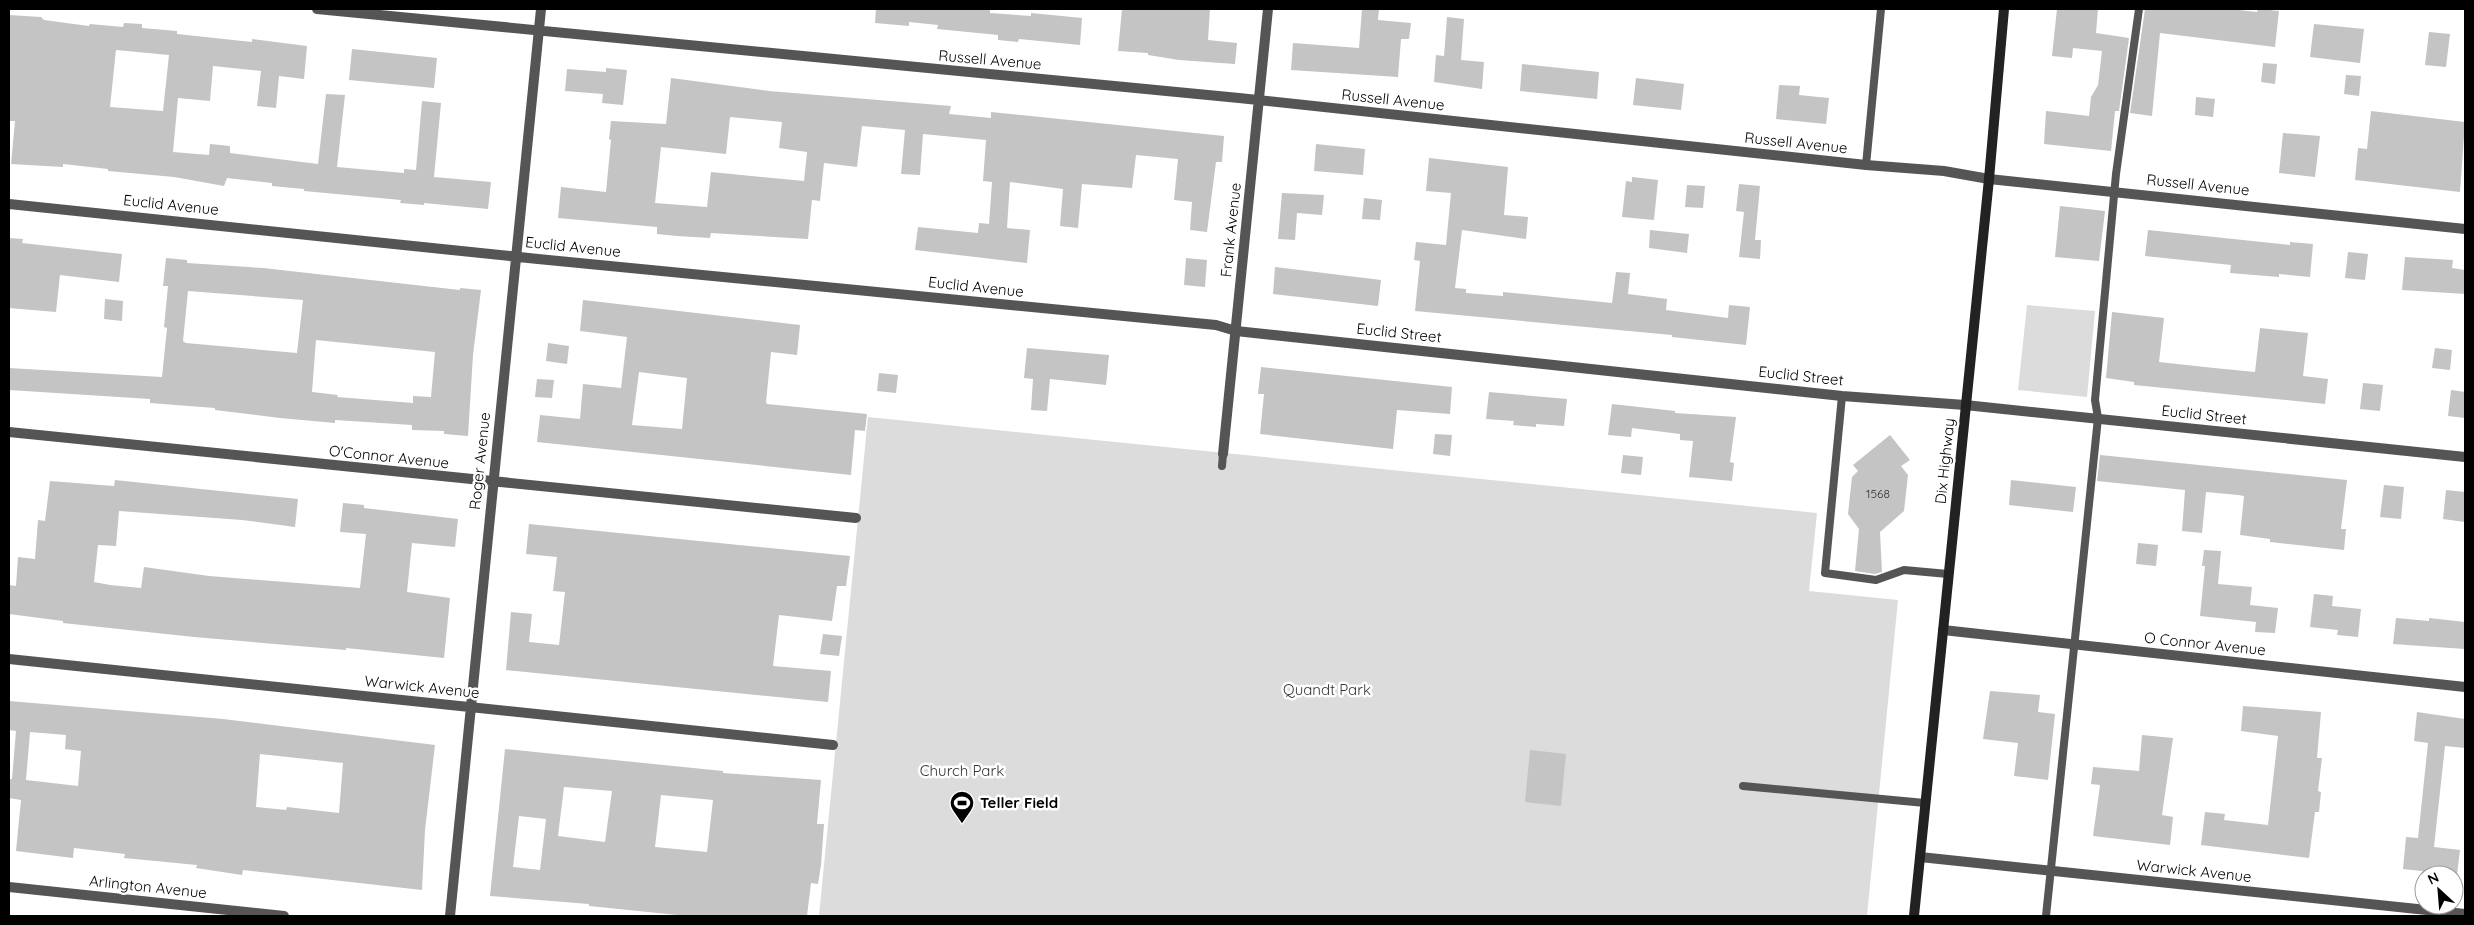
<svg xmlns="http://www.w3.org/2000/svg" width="2474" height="925" viewBox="0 0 2474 925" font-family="Quicksand,sans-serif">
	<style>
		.green { fill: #dcdcdc }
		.building { fill: #c4c4c4; fill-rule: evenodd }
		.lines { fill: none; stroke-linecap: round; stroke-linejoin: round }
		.service { stroke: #555; stroke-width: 8 }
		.minor { stroke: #555; stroke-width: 10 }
		.secondary { stroke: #222; stroke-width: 10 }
		.labels { text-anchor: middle; stroke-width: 5; stroke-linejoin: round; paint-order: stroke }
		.number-label { font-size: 12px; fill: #313131 }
		.street-label { font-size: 15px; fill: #000; stroke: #fff }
		.park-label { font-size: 15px; fill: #333; stroke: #fff }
		.poi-label { font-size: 15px; font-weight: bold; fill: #000; stroke: #fff; text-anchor: start }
	</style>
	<rect width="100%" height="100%" fill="#fff"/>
	<path class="green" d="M2027,305L2095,311L2087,397L2018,390Z
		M868,417L1817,513L1809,591L1898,600L1867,916H819Z"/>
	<path class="building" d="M876,9H990V13L1031,16V13L1082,18L1080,45L1019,39L1018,42L998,40V35L937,29L938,25L909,22V26L875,23Z
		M1122,9H1210L1208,40L1237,43L1235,64L1179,60L1148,55V53L1118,51Z
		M1362,9H1379L1378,20L1411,23L1409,39H1401L1398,77L1291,70L1293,43L1359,48Z
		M2057,9H2098L2096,33L2129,38L2119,111H2115L2111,151L2044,144L2046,111L2089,116L2091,97L2098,85L2102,51L2073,48L2072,58L2052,56Z
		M2145,9H2230L2257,12L2258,9H2260L2279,11L2275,47L2160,33L2152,116L2130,113Z
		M9,15L41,17L44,20L89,26L90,24L123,27L124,23L142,24V28L177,31V34L252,42V39L307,46L304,79L279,76L276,108L257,106L261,71L213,66L210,101L178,98L173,152L209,155L210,144L230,146V153L318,164L326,94L345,95L337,167L404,173V169L416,170L422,101L441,103L434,177L491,182L488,209L424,203V205L400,203L401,200L304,191V189L272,186V183L227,178L224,186L174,177L108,171V169L63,164V167L11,164L15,121H9ZM116,50L169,55L163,111L110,107Z
		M1447,17L1464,19L1461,60L1484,62L1482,89L1434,82L1436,55L1444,56Z
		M2314,24L2364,29L2360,63L2310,57Z
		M2429,32L2450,34L2446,67L2425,65Z
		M352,49L437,58L434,88L349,80Z
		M2263,63L2277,64L2275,84L2261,82Z
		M1522,64L1599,72L1597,99L1520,91Z
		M606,68L627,70L623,105L602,103L603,94L565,91L567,69L606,72Z
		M2346,75L2361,76L2359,96L2344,94Z
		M671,78L769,91L951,106L949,114L991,118V112L1224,136L1222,162H1216L1207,232L1190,230L1192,202L1174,200L1178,159L1136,155L1132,188L1082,184L1078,228L1060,226L1063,189L1010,182L1007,228L1030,230L1027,263L915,250L918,227L978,233L979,223L989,224L992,182L983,181L986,140L923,134L920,175L901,174L905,130L862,126L857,167L824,163L820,201L812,200L808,239L711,233L710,238L677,236L657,234V227L558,218L561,187L606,192L611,140L609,139L611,121L666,124ZM730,117L782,122L779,148L807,152L804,181L711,172L707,207L655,203L661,147L726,154Z
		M1636,78L1684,84L1681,110L1633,105Z
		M1779,85L1800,86L1799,95L1829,98L1826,124L1776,119Z
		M2196,97L2215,99L2213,117L2195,115Z
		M2371,111L2465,122L2460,192L2355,180L2358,148L2367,149Z
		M2283,133L2320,136L2315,177L2279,173Z
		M1316,144L1365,149L1363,175L1314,171Z
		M1429,158L1508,167L1504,215L1528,217L1526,239L1462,230L1455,288L1466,289V293L1503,296V292L1612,303L1616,272L1630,273L1628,294L1667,299L1666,310L1728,318L1729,305L1750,307L1746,345L1672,337V335L1415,311L1420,261L1414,260L1416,242L1446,245L1451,193L1426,191Z
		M1632,177L1658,180L1654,220L1622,217L1626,181L1632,182Z
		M1739,184L1760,186L1755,240H1761L1760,259L1739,257L1744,212L1736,211Z
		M1687,185L1705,186L1703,208L1685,207Z
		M1282,193L1324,195L1322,215L1297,213L1295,240L1278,239Z
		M1364,198L1382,200L1380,220L1362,219Z
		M2060,206L2105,211L2099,261L2055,257Z
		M1650,230L1689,234L1687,253L1649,248Z
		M2148,230L2290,245V242L2313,244L2310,277L2279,274V277L2230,273L2231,265L2145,256Z
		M9,238L23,239L22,243L122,254L119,282L60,275L56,312L9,308L10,279Z
		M2348,252L2368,254L2365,280L2345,278Z
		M2405,257L2453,260L2452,268L2465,270V294L2402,290Z
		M166,258L187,260V263L263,268L460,290V288L481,290L473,355L468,436L444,434V431L412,430V425L335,420V423L280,418L215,410V408L150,403V399L9,390V368L162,377L167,328L164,327L168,286H163ZM188,291L303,300L297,353L186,343L183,341ZM316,340L435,352L431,397L413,396V403L337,397L338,395L312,392Z
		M1186,258L1207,260L1205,287L1184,285Z
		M1275,267L1381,280L1378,306L1273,294Z
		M105,299L123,301L122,321L104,319Z
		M583,300L800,325L797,355L771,352L766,402L767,404L867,414L865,431L855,430L851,475L537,442L540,415L580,419L583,384L621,388L627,337L580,331ZM639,372L687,378L682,429L632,425Z
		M2112,312L2164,318L2159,362L2214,368L2255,372L2260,328L2308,333L2303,376L2328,379L2325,404L2134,385V382L2106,378Z
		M548,343L569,346L567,364L546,361Z
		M1027,348L1109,355L1106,385L1050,379L1047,411L1031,410L1033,379L1024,378Z
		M2435,348L2452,350L2450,370L2432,368Z
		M1261,367L1452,387L1450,414L1397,410L1393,449L1260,434L1264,394H1258Z
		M879,373L898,375L896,393L877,391Z
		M537,379L554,380L552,398L535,397Z
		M2363,383L2383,385L2380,411L2360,409Z
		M2451,390L2465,392V418L2448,416Z
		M1489,392L1567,399L1564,426L1536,424V427L1513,425L1514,421L1486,419Z
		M1612,404L1675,411V413L1736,417L1730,462L1734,463L1732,481L1689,477L1693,441L1680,440V434L1632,428L1631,437L1608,435Z
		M1435,434L1452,435L1450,456L1433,454Z
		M1890,435L1910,460L1901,466L1908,475L1904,511L1880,532L1882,572L1875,574L1855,571L1859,529L1848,514L1852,477L1858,471L1853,465Z
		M1623,455L1643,457L1641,475L1621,473Z
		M2100,455L2347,480L2341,529H2346L2344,550L2270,542V539L2240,535L2244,496L2238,495L2206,492L2202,533L2182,531L2185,490L2097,481Z
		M115,480L298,499L295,527L242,520L119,511L116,546L98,545L94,582L110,585L141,588L144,567L209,576L360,588L366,534L340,532L343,503L364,505V508L458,519L455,547L412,543L407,592L450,598L444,658L346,648V650L194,637L63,623V621L9,614V585L16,586L18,557L35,559L38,520L45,521L50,481L114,486Z
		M2011,480L2076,487L2073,512L2009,505Z
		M2384,485L2404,487L2401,519L2380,517Z
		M2446,490L2465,492V522L2443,519Z
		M529,524L850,556L846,586H837L832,621L779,615L773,666L831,671L828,702L506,670L511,612L532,614L529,642L559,645L565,592L553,591L557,557L526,554Z
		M2138,543L2158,545L2156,566L2136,564Z
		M2204,550L2221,551L2218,584L2252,587L2250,605L2278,608L2275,633L2255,632L2256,622L2200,616L2205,566H2202Z
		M2314,594L2333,596L2332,606L2361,609L2358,637L2337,635L2338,630L2310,627Z
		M2396,618L2429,621V618L2465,622V649L2393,644Z
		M823,634L842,636L839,656L820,654Z
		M1990,691L2040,695L2038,712L2055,714L2048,780L2014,776L2018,743L1983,739Z
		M9,701L223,719L435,745L425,830L422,890L243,870L242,875L196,868L197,865L124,858L125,854L74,848L73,858L16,851L21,800L9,798V779H12L16,731L9,730ZM30,732L66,735L65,749L81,751L78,786L26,780ZM260,754L343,763L339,813L287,807L286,810L256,807Z
		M2243,706L2321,712L2317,758H2322L2318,791L2321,792L2319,812H2315L2309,858L2201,845L2205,812L2225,814L2224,820L2268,825L2278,736L2241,731Z
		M2417,712L2465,719V748L2445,746L2434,847L2460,850L2457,875L2403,869L2406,837L2418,838L2428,743L2414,741Z
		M2142,735L2173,738L2162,815L2173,817L2170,845L2093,836L2100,785L2091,784L2093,767L2139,771Z
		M505,749L723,771V773L821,780L817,824H824L821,865L818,884L811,883L807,916H687L589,906V904L490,896ZM564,787L612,791L605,842L558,836ZM661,795L713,800L707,852L655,847ZM519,816L546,819L540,870L513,867Z
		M1530,750L1566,754L1561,806L1525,802Z"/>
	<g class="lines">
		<path class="service" d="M1866,165L1881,9
			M1842,396L1825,573L1876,580L1904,570L1948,574
			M1222,466L1223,454
			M1743,786L1925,803
			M2046,916L2098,418L2095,400L2116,174L2139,9"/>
		<path class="minor" d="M317,9L1239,98L1866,165L1944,171L1989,179L2465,229
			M9,204L538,259L1216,325L1236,331L1842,396L1965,405L2465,457
			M9,432L856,518
			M1223,454L1268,9
			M1943,630L2465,687
			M9,659L833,745
			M1920,857L2465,914
			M9,887L284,916
			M450,916L541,9"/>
		<path class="secondary" d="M1914,916L1989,179L2004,9"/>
	</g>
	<defs>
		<symbol id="stadium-pin" viewBox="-11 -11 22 30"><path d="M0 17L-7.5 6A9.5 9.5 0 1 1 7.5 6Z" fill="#000" stroke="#fff"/><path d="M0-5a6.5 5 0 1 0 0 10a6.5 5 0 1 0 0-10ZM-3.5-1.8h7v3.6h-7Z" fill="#fff"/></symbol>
	</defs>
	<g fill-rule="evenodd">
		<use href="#stadium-pin" x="948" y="789" width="28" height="38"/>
	</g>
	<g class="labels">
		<g class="number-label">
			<text x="1878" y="498">1568</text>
		</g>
		<g class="street-label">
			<text transform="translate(990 60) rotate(5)" y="5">Russell Avenue</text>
			<text transform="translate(1393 100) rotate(6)" y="5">Russell Avenue</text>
			<text transform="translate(1796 143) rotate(6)" y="5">Russell Avenue</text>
			<text transform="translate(2198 185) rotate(6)" y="5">Russell Avenue</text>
			<text transform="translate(171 205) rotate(6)" y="5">Euclid Avenue</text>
			<text transform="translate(1231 230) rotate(-84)" y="5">Frank Avenue</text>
			<text transform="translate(573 247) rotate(6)" y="5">Euclid Avenue</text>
			<text transform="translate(976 287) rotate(6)" y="5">Euclid Avenue</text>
			<text transform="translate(1399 333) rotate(6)" y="5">Euclid Street</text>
			<text transform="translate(1801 376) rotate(6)" y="5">Euclid Street</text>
			<text transform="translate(2204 415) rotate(6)" y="5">Euclid Street</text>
			<text transform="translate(389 457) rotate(6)" y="5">O'Connor Avenue</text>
			<text transform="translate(480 461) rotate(-84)" y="5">Roger Avenue</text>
			<text transform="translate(1945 461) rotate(-84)" y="5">Dix Highway</text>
			<text transform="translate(2205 644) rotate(6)" y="5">O Connor Avenue</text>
			<text transform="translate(422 687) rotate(6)" y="5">Warwick Avenue</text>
			<text transform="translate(2194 871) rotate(6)" y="5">Warwick Avenue</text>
			<text transform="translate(148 887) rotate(6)" y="5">Arlington Avenue</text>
		</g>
		<g class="park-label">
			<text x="1327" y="695">Quandt Park</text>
			<text x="962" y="776">Church Park</text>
		</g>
		<g class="poi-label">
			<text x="980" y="808">Teller Field</text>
		</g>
	</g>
	<rect width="2474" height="925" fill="none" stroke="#000000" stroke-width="20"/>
	<g transform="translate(2439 890) rotate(334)"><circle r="24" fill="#ffffff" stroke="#999999"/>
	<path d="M0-4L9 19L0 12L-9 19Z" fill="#000000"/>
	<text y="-8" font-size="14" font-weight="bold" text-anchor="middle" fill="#000000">N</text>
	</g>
</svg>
